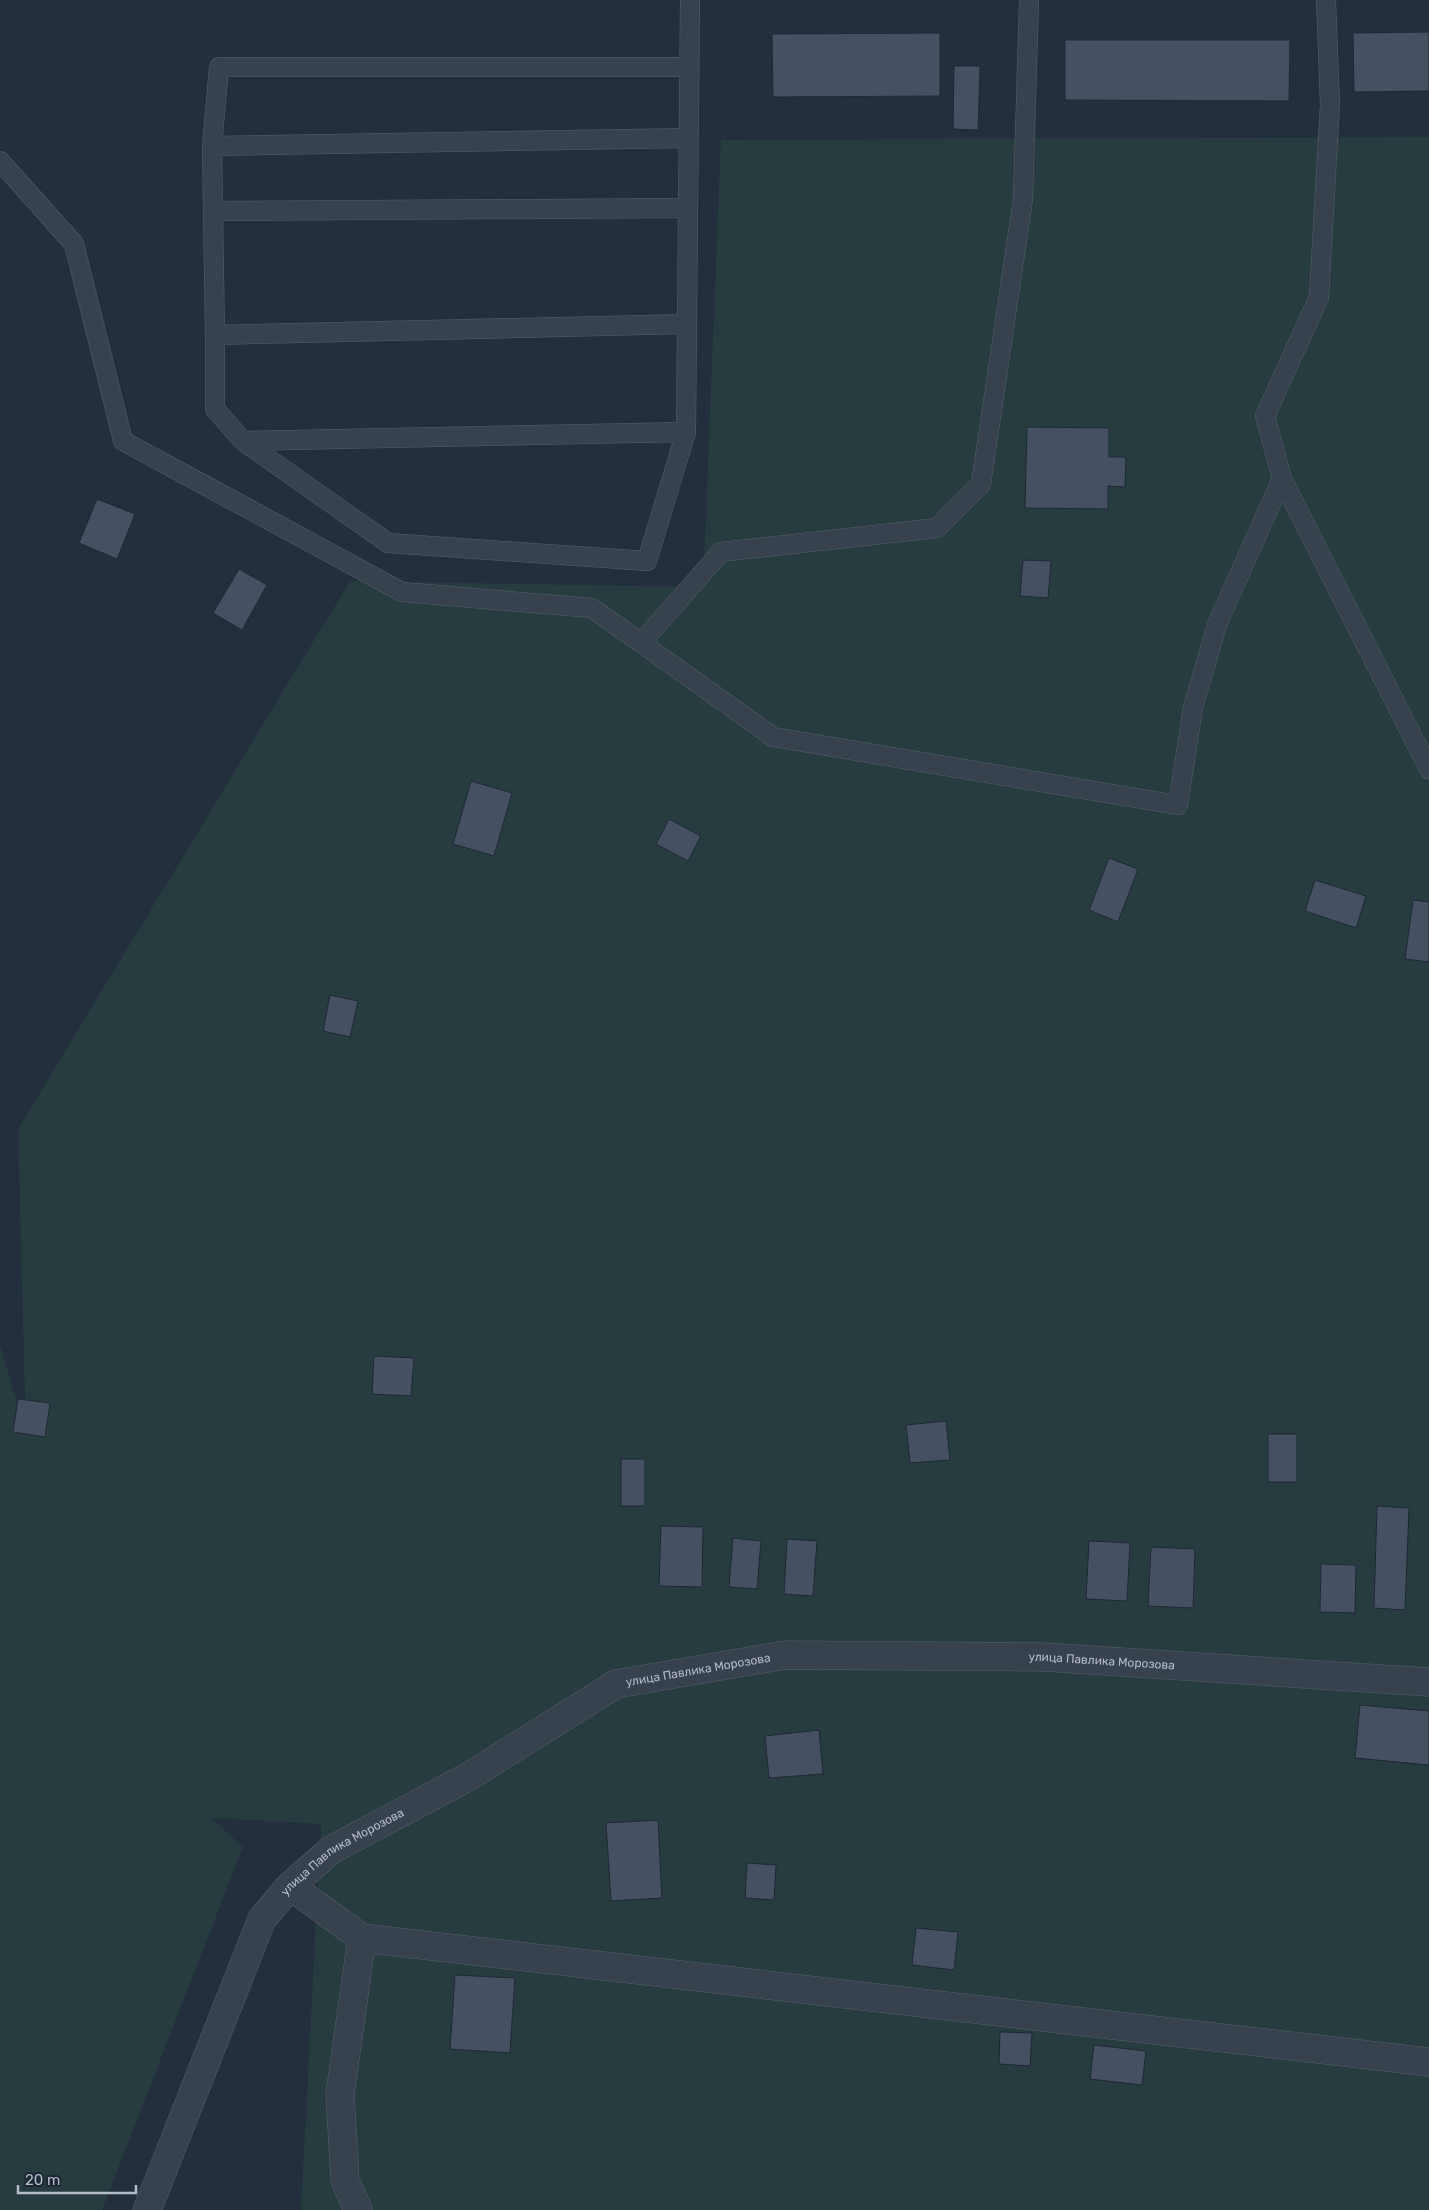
<svg xmlns="http://www.w3.org/2000/svg" width="1429" height="2210" viewBox="0 0 1429 2210" font-family="Rubik,sans-serif">
	<style>
		.green { fill: #263c3f }
		.building { fill: #455162; stroke: #1f2835 }
		.lines { fill: none; stroke-linecap: round; stroke-linejoin: round }
		.service-casing { stroke: #565f6c; stroke-width: 20 }
		.minor-casing { stroke: #565f6c; stroke-width: 29 }
		.service { stroke: #38414e; stroke-width: 19 }
		.minor { stroke: #38414e; stroke-width: 28 }
		.labels { text-anchor: middle; stroke-width: 4; stroke-linejoin: round; paint-order: stroke }
		.street-label { font-size: 12px; fill: #b4bcc9; stroke: #1d2633 }
	</style>
	<rect width="100%" height="100%" fill="#242f3e"/>
	<path class="green" d="M1429,137V2210H301L321,1824L211,1818L243,1847L102,2210H0V1345L26,1434L18,1129L350,581L703,587L721,140Z"/>
	<path class="building" d="M1429,32V91L1354,92L1353,33Z
		M940,33V96L773,97L772,34Z
		M1065,40H1290L1289,101L1065,100Z
		M954,66H980L978,130L953,129Z
		M1027,427L1109,428V457H1126L1125,487L1108,486V509L1025,508Z
		M97,499L135,514L117,559L79,543Z
		M1023,560L1051,561L1048,598L1020,596Z
		M239,569L267,585L242,630L213,613Z
		M471,781L512,793L494,856L453,844Z
		M669,819L701,836L688,861L656,844Z
		M1109,858L1138,869L1118,922L1089,910Z
		M1315,880L1366,896L1356,928L1305,911Z
		M1413,900L1429,902V962L1405,959Z
		M330,995L358,1001L350,1037L323,1031Z
		M374,1356L414,1358L411,1396L372,1394Z
		M18,1399L50,1403L45,1437L13,1432Z
		M946,1421L950,1460L910,1463L906,1425Z
		M1268,1434H1297V1482H1268Z
		M621,1459H645V1506H621Z
		M1377,1506L1409,1508L1405,1610L1374,1608Z
		M661,1526L703,1527L702,1587L659,1586Z
		M733,1538L761,1541L757,1589L729,1587Z
		M787,1539L817,1541L813,1596L784,1594Z
		M1089,1541L1130,1543L1127,1601L1086,1599Z
		M1151,1547L1195,1549L1193,1608L1148,1606Z
		M1321,1564L1356,1565L1355,1613L1320,1612Z
		M1360,1705L1429,1711V1765L1355,1758Z
		M819,1730L823,1774L769,1778L765,1736Z
		M658,1820L662,1898L611,1901L606,1823Z
		M747,1863L776,1865L774,1900L745,1898Z
		M916,1928L958,1932L954,1970L912,1965Z
		M455,1975L515,1978L510,2053L450,2049Z
		M1000,2032L1032,2033L1030,2066L999,2064Z
		M1094,2045L1146,2051L1142,2085L1090,2079Z"/>
	<g class="lines">
		<defs>
			<path id="service" d="M1326,0L1330,104L1319,297L1265,416L1282,479L1429,769
				M212,146L219,67H689
				M0,161L74,244L123,441L402,592L592,608L773,737L1178,805L1193,707L1218,622L1282,479
				M213,211L212,146L689,138
				M687,324L215,335V409L243,441L686,432C687,288 689,144 690,0
				M215,335L213,211L688,208
				M243,441L388,543L647,561L686,432
				M641,643L721,552L937,528L981,484L1023,199L1029,0"/>
			<g id="minor">
				<path d="M290,1886L362,1938L1429,2062"/>
				<path id="s1" d="M147,2210L262,1919L290,1886L331,1850L468,1777L616,1684L785,1655L1044,1657L1429,1682"/>
				<path d="M358,2210L345,2180L340,2094L362,1938"/>
			</g>
		</defs>
		<use href="#service" class="service-casing"/>
		<use href="#minor" class="minor-casing"/>
		<use href="#service" class="service"/>
		<use href="#minor" class="minor"/>
	</g>
	<g class="labels">
		<g class="street-label">
			<text dy="4" stroke="none"><textPath href="#s1" startOffset="1229">улица Павлика Морозова</textPath></text>
			<text dy="4" stroke="none"><textPath href="#s1" startOffset="824">улица Павлика Морозова</textPath></text>
			<text dy="4" stroke="none"><textPath href="#s1" startOffset="419">улица Павлика Морозова</textPath></text>
		</g>
	</g>
	<path d="M18 2185v8h118v-8" fill="none" stroke="#b4bcc9" stroke-width="2.5"/>
	<text x="25" y="2185" font-size="15" fill="#b4bcc9" stroke="#1d2633" stroke-width="4" paint-order="stroke">20 m</text>
</svg>
